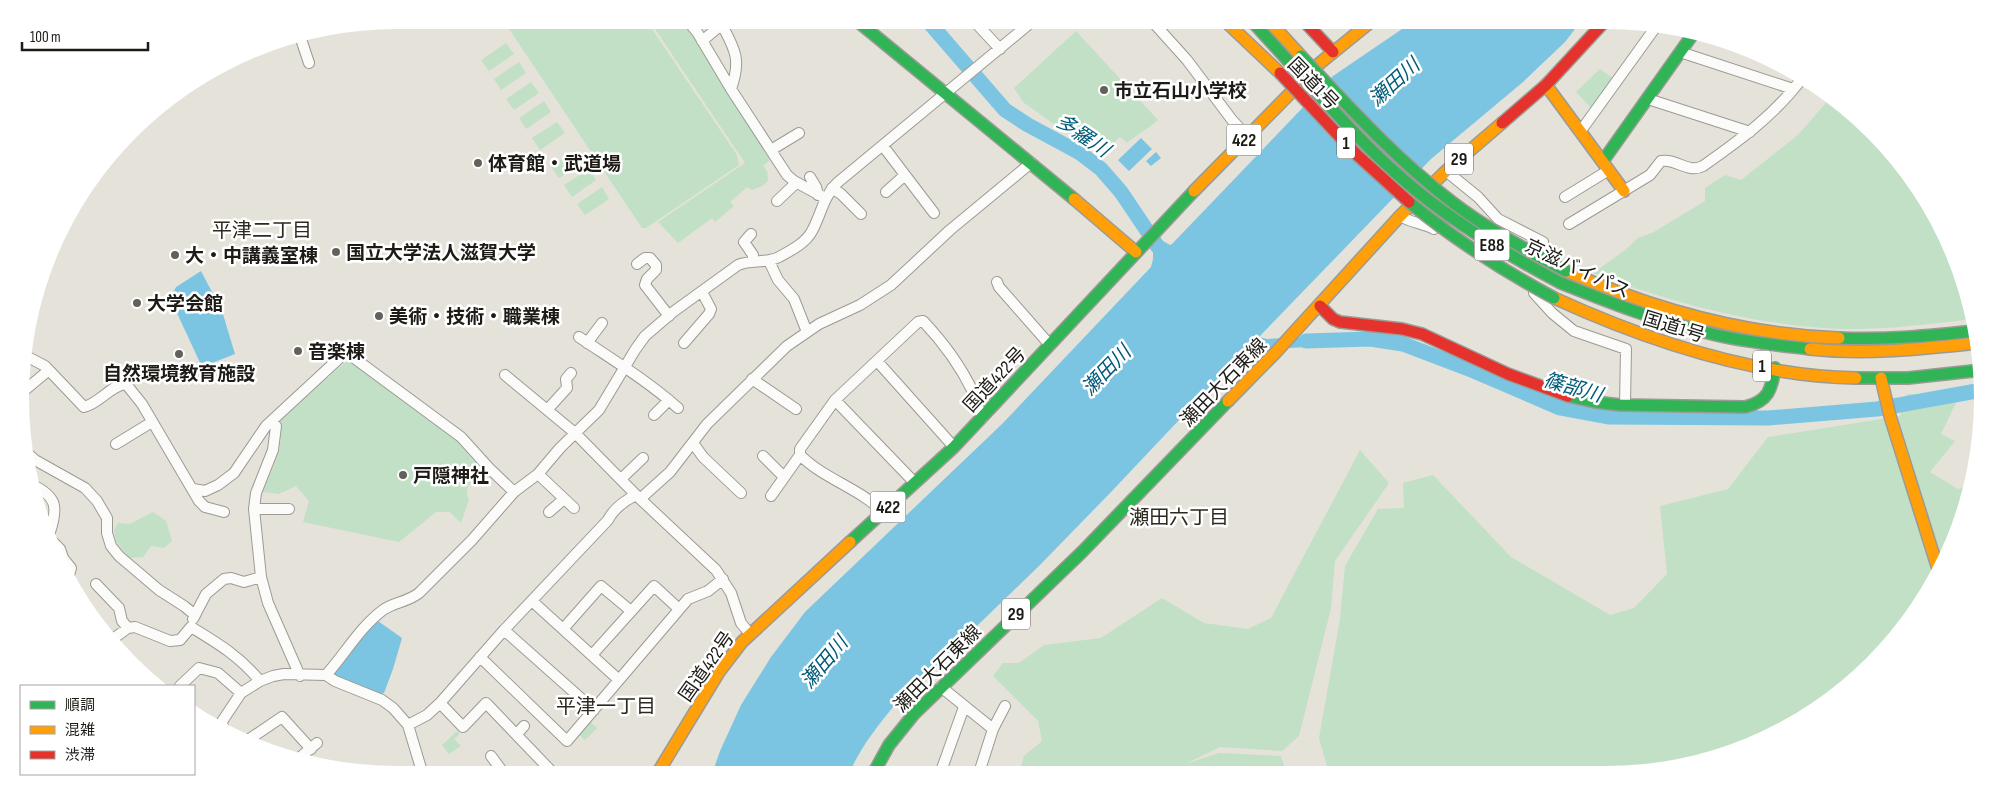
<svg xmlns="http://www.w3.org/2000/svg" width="2003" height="795" viewBox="0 0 2003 795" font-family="'Sofia Sans Condensed','Noto Sans JP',sans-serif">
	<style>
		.green { fill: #c1e0c6 }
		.water { fill: #7cc5e2 }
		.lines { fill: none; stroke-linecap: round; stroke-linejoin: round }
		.river { stroke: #7cc5e2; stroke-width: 15 }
		.street-casing { stroke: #9c9a95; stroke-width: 12 }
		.fast-casing { stroke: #9c9a95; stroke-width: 14 }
		.slow-casing { stroke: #9c9a95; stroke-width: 14 }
		.jam-casing { stroke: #9c9a95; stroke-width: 14 }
		.street { stroke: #fbfbf9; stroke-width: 10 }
		.fast { stroke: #30b455; stroke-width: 11 }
		.slow { stroke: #ff9f0a; stroke-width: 11 }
		.jam { stroke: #e5322d; stroke-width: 11 }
		.fast-bridge-casing { stroke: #9c9a95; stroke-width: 14; stroke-linecap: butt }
		.jam-bridge-casing { stroke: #9c9a95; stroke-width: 14; stroke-linecap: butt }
		.fast-bridge { stroke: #30b455; stroke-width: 11 }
		.jam-bridge { stroke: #e5322d; stroke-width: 11 }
		.poi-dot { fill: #63615b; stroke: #fff; stroke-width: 2 }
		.labels { text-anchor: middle; stroke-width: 5; stroke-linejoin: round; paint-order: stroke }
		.shield { fill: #fff; stroke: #615f5c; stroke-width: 1 }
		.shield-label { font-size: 18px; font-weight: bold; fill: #1d1b16 }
		.street-label { font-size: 19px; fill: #1d1b16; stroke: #fff }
		.poi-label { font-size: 19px; font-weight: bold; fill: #1d1b16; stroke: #fff; text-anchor: start }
		.water-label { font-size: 20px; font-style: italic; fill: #005b79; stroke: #fff }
		.neighbourhood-label { font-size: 20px; fill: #2c291e; stroke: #fff }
	</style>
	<rect width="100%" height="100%" fill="#e5e2da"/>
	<path class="green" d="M516,20H646L737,155L739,165L646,228H642L507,26Z
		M649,20H682L692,32L770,160L763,166L767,171L768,181L762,186L752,190L747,187L730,202L734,206L715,222L712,218L678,243L658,222L745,163Z
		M1076,31L1158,120C1148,129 1137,134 1127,143L1120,137L1102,154L1062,130L1023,102L1014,88Z
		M506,43L514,54L489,71L481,60Z
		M519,62L526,73L501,90L494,79Z
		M1600,69L1614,79L1592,109L1576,92Z
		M531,82L539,93L514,110L506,99Z
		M1831,97C1900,146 1959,235 1973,319C1929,324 1885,330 1841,329C1758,326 1669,302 1593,273L1624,251L1638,238L1654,232L1705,201V188L1725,175L1741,180L1798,135Z
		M544,101L551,112L526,129L519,118Z
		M557,122L565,133L540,150L532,138Z
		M576,150L584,161L559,178L551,167Z
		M589,169L596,180L572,197L564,185Z
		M602,187L609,199L585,215L577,204Z
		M348,360L455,439L482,471C473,480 462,487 469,500L461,523L450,512H436L399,542L303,522L309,501L296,486L279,494L263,492C272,469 286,446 280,420Z
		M1907,394H1960L1941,434L1955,441L1930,472L1958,489L1971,486L1963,519L1920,607L1854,682L1750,746L1655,772L1329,773L1319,738L1340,619L1345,566L1378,509L1404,508L1403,483L1433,475L1511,557L1610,615L1634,608L1667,574L1660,506L1728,489L1768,437L1900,416Z
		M1360,450L1389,483L1335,561L1331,608L1299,736L1282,751L1220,747L1185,764L1219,753L1281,756L1286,773H1019L1024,756L1042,741L1038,721L993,676L1003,663H1019L1044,645L1101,638L1162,598L1204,623L1248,629L1271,618Z
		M153,512L166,521L172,541L164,548L151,546L143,557L129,558L116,541L114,531L118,523L130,524Z
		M589,721L597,728L585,740L577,733Z
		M457,731L460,734L454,739L461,746L449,754L442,745Z"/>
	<path class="water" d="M1412,20H1582L1565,42L1523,82L1431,159L1259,337L1267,339L1326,336V346L1269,349L1247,348L1112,491L1039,566L894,706C876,728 860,748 849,774H712L720,751L741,705L771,657L805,612L1002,424L1151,267L1153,259V248L1161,240L1170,245L1172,244L1333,76L1405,27Z
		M1141,138L1152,149L1129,171L1118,160Z
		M1156,152L1161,158L1151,166L1146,161Z
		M201,271L222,311L235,354L202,367L170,298L176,287Z
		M378,621L402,638L393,669L384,693L379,695L336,678L334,673L367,631Z"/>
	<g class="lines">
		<path class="river" d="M927,20L1005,110L1028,125L1080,153L1101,169L1121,192L1158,247
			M1306,341L1370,339L1403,344L1474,371L1560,408L1608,417L1768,418L1877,409L1982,390"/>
		<defs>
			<path id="street" d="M687,20L697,32L731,89L787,175L794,181L825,198
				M973,20L1000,49
				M1151,20L1187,60L1232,120L1248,137
				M722,25C736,51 741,61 731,89
				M300,36L309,63
				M702,41L727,20
				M1680,52L1793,89
				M1648,99L1750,132
				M1580,132L1655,28
				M883,146L934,213
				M771,150L799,133
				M1446,171L1478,197L1498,219L1543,242L1537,260
				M810,177L816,187L818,195
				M832,188L841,194L861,214
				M886,192L905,175
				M1565,197L1609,170
				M777,201L796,183
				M1400,216C1411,223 1423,223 1434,229
				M1569,224L1650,175L1661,161C1676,158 1688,174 1703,166C1740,140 1776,114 1803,77
				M751,234L744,242L753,255V261
				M769,261L778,280L794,299L807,332
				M637,264L645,258H650L656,265V270L647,279L645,285L669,316
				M997,282L999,287L1050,345
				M1534,293L1552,313L1574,331L1626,349L1625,404
				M579,337C613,360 648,381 678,408
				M587,343L602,323
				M684,343L709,314L711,309L702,292
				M24,355L45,366L84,407C100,403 111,385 126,384L142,404L199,501L205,507L224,512
				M877,361L954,447
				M505,375L575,433L636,495L716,570L731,593L741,623L750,634
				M752,379L796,409
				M25,390L49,370
				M835,400L915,483
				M548,409L567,388L566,379L571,373
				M654,415L669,400
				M271,422L276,426L273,450L256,493L254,509L261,577L268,603L300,676
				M693,443L703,457L741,493
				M116,444L152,422
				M27,453L35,460L85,488L97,501L107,518V533L111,546L119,556L159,590L184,606L195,615
				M763,456L784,477
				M538,474L574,508
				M621,479L643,458
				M33,485C57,497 58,507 50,532
				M193,489L205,491L218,485L234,473L266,426L346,352L461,437L489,468L514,492
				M771,496L800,455
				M640,499L670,472L707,424L787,346L819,324L860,305L891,285L950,230L1031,163
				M254,509H289
				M549,512L564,499
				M883,512C859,488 824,479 800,455V449L835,400L918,322L923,321C942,341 961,367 973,392C976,400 979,409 982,418
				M54,543L60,549L63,558L61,560
				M63,558L71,568L68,579
				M96,584L119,608L122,621L128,628
				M532,601L619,680
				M193,619L206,594L224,579L231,578L244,582L261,577
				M563,629L601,586L631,611
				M504,630L594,710
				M110,641L128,628L135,627L170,641L180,640L191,627C219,644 239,656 260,681L273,676L284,674L326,675L335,681L382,700L393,708L408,725L423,775
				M592,655L654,586L679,609
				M480,657L567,741L688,599L708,591L723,579
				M326,675C345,654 360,627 383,610C394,602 408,602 419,593L472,540L514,492L538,474L560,448L599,410L635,350L645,336L673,312L738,265C751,259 765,264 779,257C790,251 806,243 812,231C821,215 823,197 837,183L1034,20
				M180,686L199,668L218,673L241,693
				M941,687L993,729L979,773
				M440,703L463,727L486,703L555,775
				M408,725L427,715L440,703L504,630L608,520C614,508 624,501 636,495
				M223,726L221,723L241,693L260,681
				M993,729L1005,706
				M517,734L524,726
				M248,740L282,717L311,749
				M491,756L505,775
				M298,759L317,743
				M940,774L964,707"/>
			<path id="fast" d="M856,20L1074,199
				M1251,20L1291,64
				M1603,161L1693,34
				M1561,283C1611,303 1660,322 1712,334C1744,342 1777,345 1810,349
				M1839,338C1885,340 1929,336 1975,331
				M1856,378H1908L1982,370
				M1568,396L1595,402L1620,405L1745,407C1769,401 1771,390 1775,368
				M850,542L954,447L1194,191
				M873,774L889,745L914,714L1083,551L1228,401"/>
			<path id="slow" d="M1224,20L1280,73
				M1268,20L1301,56
				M1546,85L1624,191
				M1194,191L1320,63L1373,20
				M1074,199L1136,252
				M1566,271C1653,309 1743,335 1839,338
				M1554,298C1648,341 1752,376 1856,378
				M1810,349C1865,355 1922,349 1977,343
				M1881,378L1890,416L1938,569
				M1228,401L1276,352L1400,216L1446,171L1502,123
				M657,774L719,672L742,642L850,542"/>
			<path id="jam" d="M1303,20L1333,52
				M1502,123L1546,85L1606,20
				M1320,306L1333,319L1340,322L1402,329L1422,334L1508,374L1568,396"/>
		</defs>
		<use href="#street" class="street-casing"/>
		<use href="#fast" class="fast-casing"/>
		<use href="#slow" class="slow-casing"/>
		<use href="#jam" class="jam-casing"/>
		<use href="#street" class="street"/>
		<use href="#fast" class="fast"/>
		<use href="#slow" class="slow"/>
		<use href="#jam" class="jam"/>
		<defs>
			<path id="fast-bridge" d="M1301,56C1349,107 1396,159 1452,202C1487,229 1527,250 1566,271
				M1291,64C1328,104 1364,146 1405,181C1452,222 1506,254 1561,283
				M1409,202C1454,239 1502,270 1554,298"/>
			<path id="jam-bridge" d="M1280,73L1356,154L1409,202"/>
		</defs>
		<use href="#fast-bridge" class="fast-bridge-casing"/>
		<use href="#jam-bridge" class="jam-bridge-casing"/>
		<use href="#fast-bridge" class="fast-bridge"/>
		<use href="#jam-bridge" class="jam-bridge"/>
	</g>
	<g class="poi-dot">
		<circle cx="1104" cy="90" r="5"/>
		<circle cx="478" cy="163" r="5"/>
		<circle cx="336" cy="252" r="5"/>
		<circle cx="175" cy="255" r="5"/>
		<circle cx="137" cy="303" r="5"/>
		<circle cx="379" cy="316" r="5"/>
		<circle cx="298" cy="351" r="5"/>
		<circle cx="179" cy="354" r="5"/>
		<circle cx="403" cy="475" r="5"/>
	</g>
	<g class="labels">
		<g class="shield">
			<rect x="1226.5" y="124.5" width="35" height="31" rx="4"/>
			<rect x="1337" y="127.5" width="18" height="31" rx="4"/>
			<rect x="1445" y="143.5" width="28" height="31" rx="4"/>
			<rect x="1474.5" y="229.5" width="35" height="31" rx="4"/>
			<rect x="1753" y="350.5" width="18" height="31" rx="4"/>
			<rect x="870.5" y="491.5" width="35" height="31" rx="4"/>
			<rect x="1002" y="598.5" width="28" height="31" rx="4"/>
		</g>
		<g class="shield-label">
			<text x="1244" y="146">422</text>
			<text x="1346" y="149">1</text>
			<text x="1459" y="165">29</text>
			<text x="1492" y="251">E88</text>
			<text x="1762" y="372">1</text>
			<text x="888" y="513">422</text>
			<text x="1016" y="620">29</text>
		</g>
		<g class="street-label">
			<text transform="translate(1314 83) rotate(46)" y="7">国道1号</text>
			<text transform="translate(1578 268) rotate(25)" y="7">京滋バイパス</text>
			<text transform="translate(1674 326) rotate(17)" y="7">国道1号</text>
			<text transform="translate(994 379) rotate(-47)" y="7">国道422号</text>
			<text transform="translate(1223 382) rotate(-46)" y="7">瀬田大石東線</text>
			<text transform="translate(706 666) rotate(-55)" y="7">国道422号</text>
			<text transform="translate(937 668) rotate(-45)" y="7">瀬田大石東線</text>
		</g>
		<g class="poi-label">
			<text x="1114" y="97">市立石山小学校</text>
			<text x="488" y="170">体育館・武道場</text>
			<text x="346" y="259">国立大学法人滋賀大学</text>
			<text x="185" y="262">大・中講義室棟</text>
			<text x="147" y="310">大学会館</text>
			<text x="389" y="323">美術・技術・職業棟</text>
			<text x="308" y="358">音楽棟</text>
			<text x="179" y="380" text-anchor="middle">自然環境教育施設</text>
			<text x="413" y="482">戸隠神社</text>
		</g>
		<g class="water-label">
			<text transform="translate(1394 82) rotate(-42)" y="7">瀬田川</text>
			<text transform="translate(1083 135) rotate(34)" y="7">多羅川</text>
			<text transform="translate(1106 370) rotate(-46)" y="7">瀬田川</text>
			<text transform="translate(1573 387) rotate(16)" y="7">篠部川</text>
			<text transform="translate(824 662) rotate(-50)" y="7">瀬田川</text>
		</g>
		<g class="neighbourhood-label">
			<text x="262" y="237">平津二丁目</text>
			<text x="1179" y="524">瀬田六丁目</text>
			<text x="606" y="713">平津一丁目</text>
		</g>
	</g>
	<path d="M0 0H2003V795H0ZM397 29H1606A368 368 0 0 1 1974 397V398A368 368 0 0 1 1606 766H397A368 368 0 0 1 29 398V397A368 368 0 0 1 397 29Z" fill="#fff" fill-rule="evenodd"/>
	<rect x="20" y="685" width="175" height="90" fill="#ffffff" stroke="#a5a4a2"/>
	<rect x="30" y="701" width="25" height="8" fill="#30b455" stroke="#a5a4a2"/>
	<text x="65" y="710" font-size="15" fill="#1d1b16">順調</text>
	<rect x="30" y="726" width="25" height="8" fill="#ff9f0a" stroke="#a5a4a2"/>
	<text x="65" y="735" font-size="15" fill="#1d1b16">混雑</text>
	<rect x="30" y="751" width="25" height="8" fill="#e5322d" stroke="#a5a4a2"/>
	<text x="65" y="760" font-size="15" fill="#1d1b16">渋滞</text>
	<path d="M22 42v8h126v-8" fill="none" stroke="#1d1b16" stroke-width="2.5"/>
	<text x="30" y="42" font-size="15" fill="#1d1b16" stroke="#ffffff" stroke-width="4" paint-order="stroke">100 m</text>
</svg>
